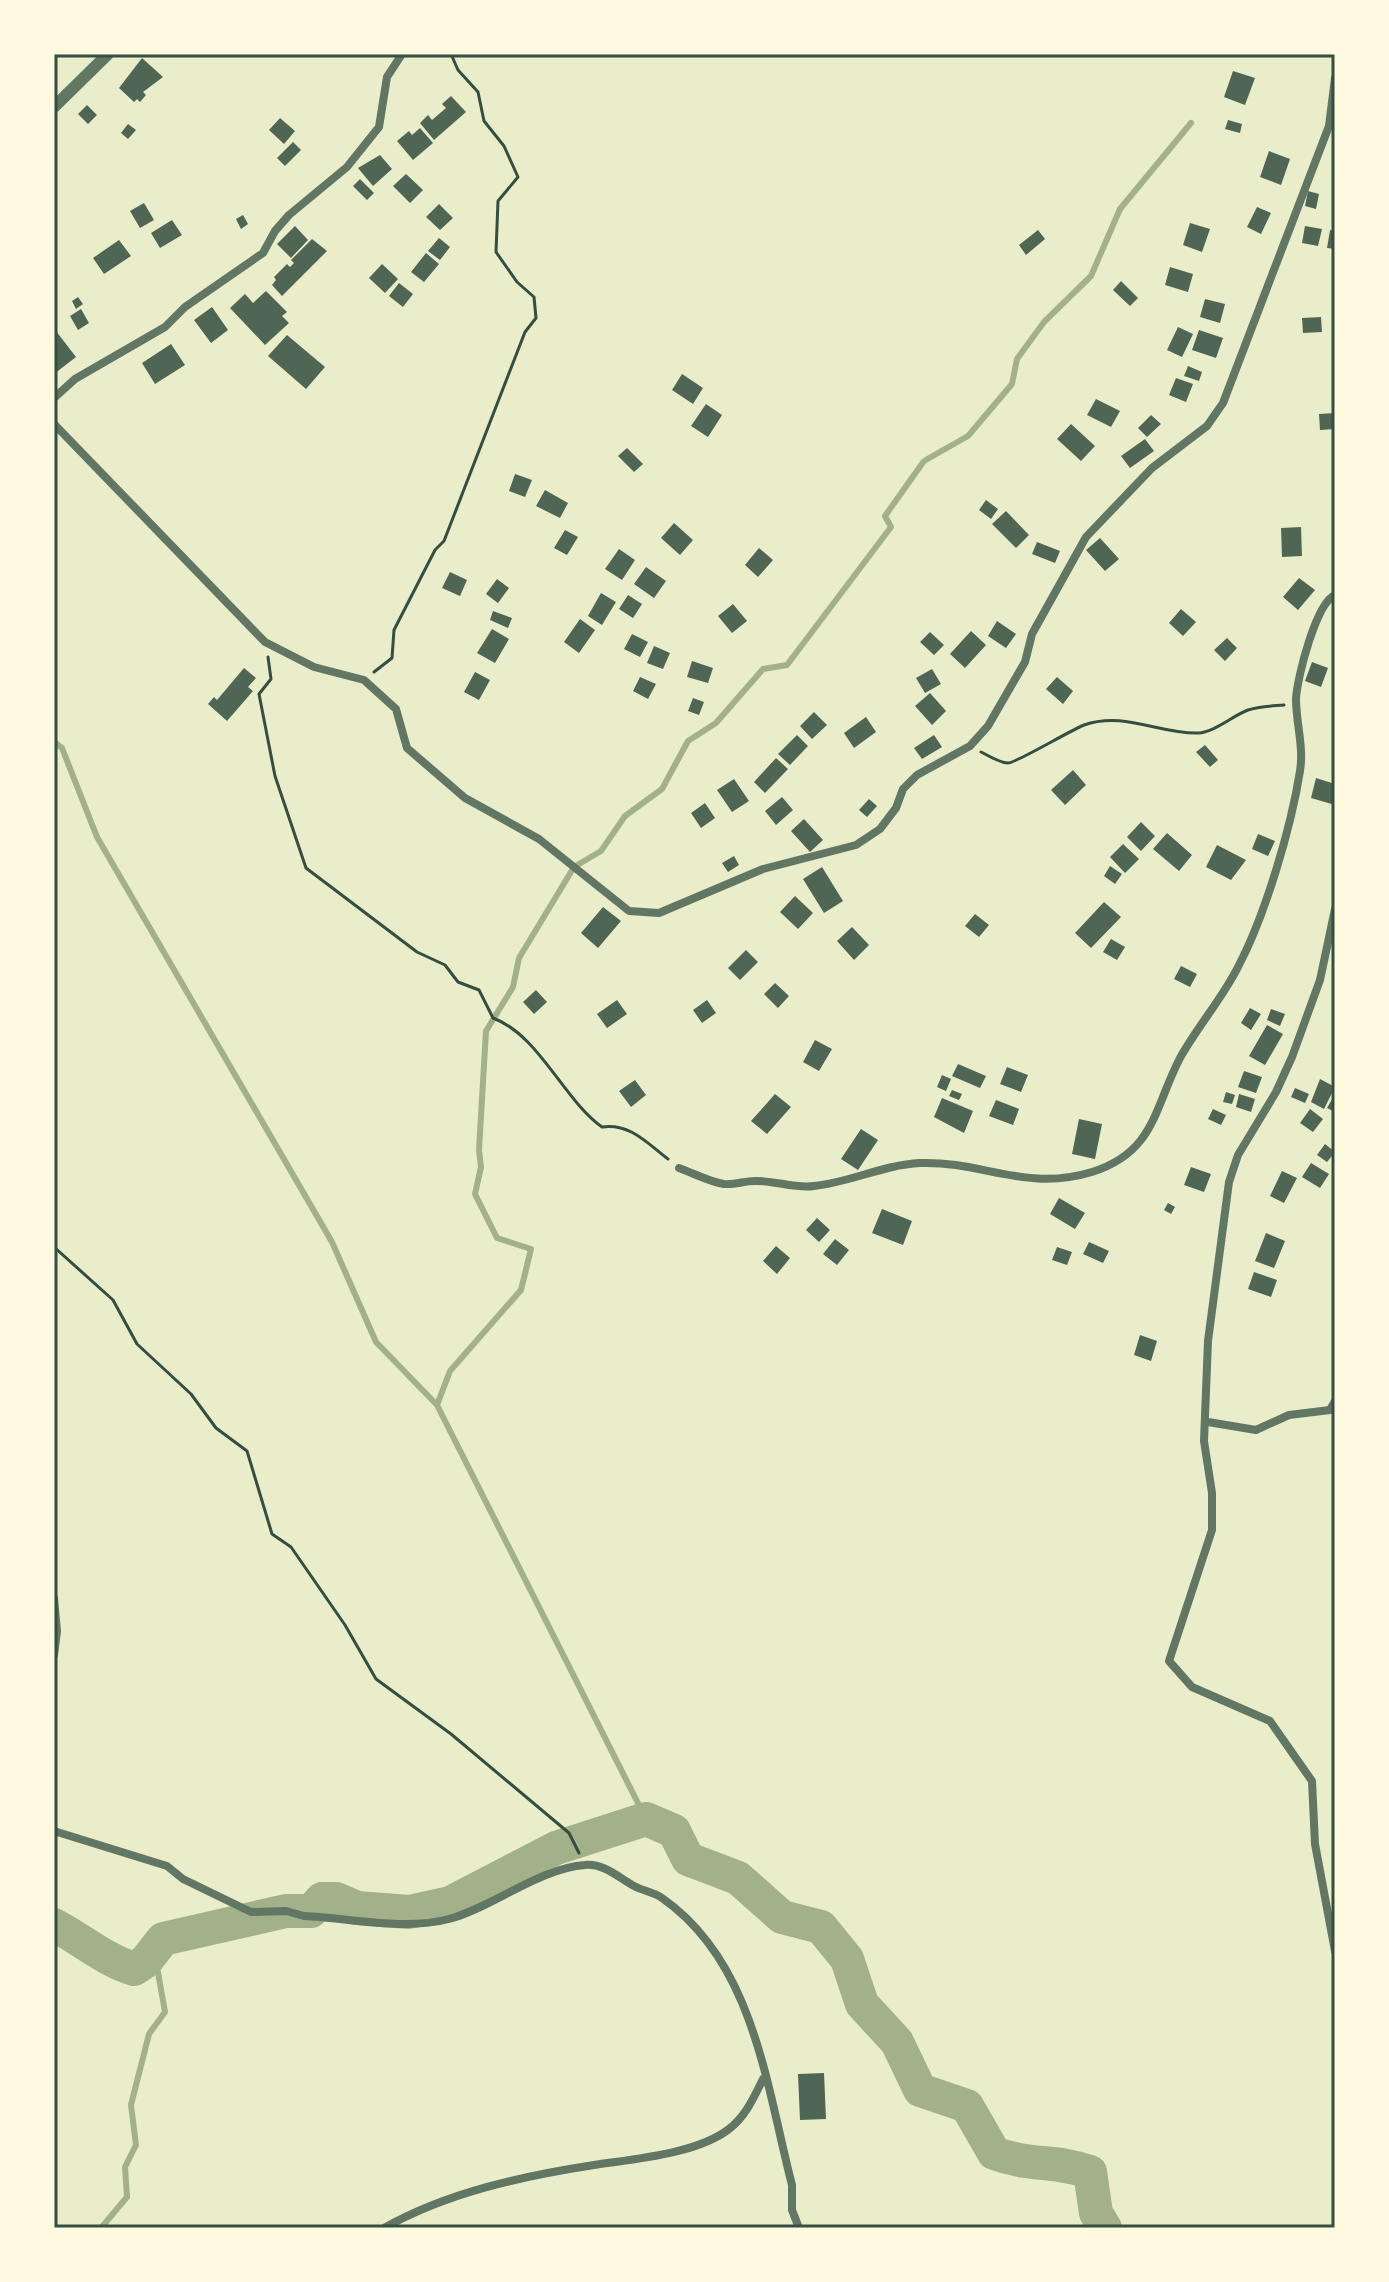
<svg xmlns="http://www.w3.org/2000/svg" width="1389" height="2282" viewBox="0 0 1389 2282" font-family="'Varela Round',sans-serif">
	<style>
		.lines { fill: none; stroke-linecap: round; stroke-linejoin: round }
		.stream { stroke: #a3b18a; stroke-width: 6 }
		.river { stroke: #a3b18a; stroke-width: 34 }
		.building { fill: #4f6655 }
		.path { stroke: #344e41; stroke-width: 3 }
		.minor { stroke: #617663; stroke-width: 8 }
		.tertiary { stroke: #617663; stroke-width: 12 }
		.neatline { fill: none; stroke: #344e41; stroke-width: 3 }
	</style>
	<rect width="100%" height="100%" fill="#e9edc9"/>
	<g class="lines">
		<path class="stream" d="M54,742L62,748L97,837L332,1242L376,1342L437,1405L646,1819
			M437,1405L450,1371L521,1290L531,1249L497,1238L475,1194L481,1167L479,1150L486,1031L513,987L519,958L574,867L601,851L625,816L662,789L688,741L716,723L763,669L787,665L891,527L885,516L924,461L968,436L1012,384L1017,359L1044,322L1091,276L1120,209L1191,123
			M101,2228L127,2197L125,2167L136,2145L131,2105L149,2034L165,2012L154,1950"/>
		<path class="river" d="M54,1925C81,1939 105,1960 134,1969L146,1961L163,1939L286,1911H311L322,1899H336L357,1908L409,1912L450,1903L556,1848L646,1819L674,1831L688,1859L738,1878L782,1917L821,1927L847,1959L862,2004L897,2042L920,2090L967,2106L994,2153C1027,2166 1057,2160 1090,2172L1096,2213L1105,2228"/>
	</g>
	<path class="building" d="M142,58L163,77L143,92L146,95L140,102L137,99L134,102L119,88Z
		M1233,71L1255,78L1245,105L1224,97Z
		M451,96L466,112L434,140L420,123L428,115L432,120L446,108L442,104Z
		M87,105L97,115L88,124L78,114Z
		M280,118L295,131L284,144L269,130Z
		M1228,120L1242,124L1240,133L1225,129Z
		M128,124L136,130L128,139L121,133Z
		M420,128L433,143L413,160L397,141L409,131L412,135Z
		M293,142L301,150L285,166L277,158Z
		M1269,151L1290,159L1281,185L1260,177Z
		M380,155L392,169L373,186L358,168Z
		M406,174L423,190L410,203L393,186Z
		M360,179L374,193L367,200L353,186Z
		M1308,191L1319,194L1316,209L1305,206Z
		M144,203L154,220L140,228L130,211Z
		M439,204L453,218L440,230L426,217Z
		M1257,207L1271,213L1261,234L1247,227Z
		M243,215L248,224L241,229L236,219Z
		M172,220L182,235L160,248L151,233Z
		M1190,223L1210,229L1202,252L1183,245Z
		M295,226L308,240L291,258L277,244Z
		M1305,226L1322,229L1318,246L1302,243Z
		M1038,230L1045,239L1026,255L1019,245Z
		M1330,230L1335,231V249L1327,248Z
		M439,238L450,247L440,260L428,251Z
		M312,239L327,251L282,296L272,285L276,280L274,277L287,264L290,267L294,263L291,260Z
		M119,240L131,256L104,274L93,258Z
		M426,253L439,264L424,282L411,272Z
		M382,264L398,279L385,293L369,278Z
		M1170,267L1193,274L1188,292L1165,285Z
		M1121,281L1138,298L1130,306L1113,290Z
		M399,283L413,294L403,307L389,296Z
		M266,291L287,312L282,316L289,323L265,345L230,308L245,294L253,303Z
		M78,297L83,304L76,309L72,301Z
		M1205,299L1225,304L1220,323L1200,317Z
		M212,307L228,330L211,343L194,320Z
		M81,309L89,323L78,330L70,316Z
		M1321,317L1322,332L1303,333L1302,318Z
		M1178,327L1193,334L1182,357L1167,350Z
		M1199,330L1223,338L1216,358L1192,350Z
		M56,331L76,357L54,374V332Z
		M287,335L325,367L306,389L268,356Z
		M171,344L185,365L155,384L142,363Z
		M1188,366L1202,372L1199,381L1184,376Z
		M682,374L703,388L693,404L672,390Z
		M1176,378L1193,384L1186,402L1169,395Z
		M1096,399L1120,411L1111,427L1087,415Z
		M706,404L722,415L708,437L691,426Z
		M1335,413V429L1320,430L1319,414Z
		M1151,415L1161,424L1147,437L1138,428Z
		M1071,424L1095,446L1081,461L1057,439Z
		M1145,439L1154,451L1130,468L1121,456Z
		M627,448L643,464L634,472L618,456Z
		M515,474L532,480L525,497L509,491Z
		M545,490L568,503L560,518L536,506Z
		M986,500L998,509L991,519L979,510Z
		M1006,511L1029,535L1016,548L992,524Z
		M674,523L693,540L680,555L661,538Z
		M1301,527L1302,556L1282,557L1281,528Z
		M565,530L578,537L567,555L554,548Z
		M1100,538L1119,559L1105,571L1086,550Z
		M1037,542L1060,551L1055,563L1032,554Z
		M759,548L773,560L758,577L745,565Z
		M619,549L635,560L622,580L605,569Z
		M646,567L666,581L654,598L634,584Z
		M450,572L467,580L460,596L442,588Z
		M1299,578L1315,590L1298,610L1283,597Z
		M497,579L509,588L498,603L486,594Z
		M601,593L616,602L602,625L588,616Z
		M628,595L642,604L633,618L619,609Z
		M733,604L747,621L732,633L718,616Z
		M1181,609L1196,622L1183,636L1169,623Z
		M493,611L512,618L508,628L490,620Z
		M580,619L595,630L579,653L564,642Z
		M997,621L1016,634L1006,648L988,636Z
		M492,629L509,639L495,663L477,653Z
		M971,631L986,645L965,668L950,654Z
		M930,632L944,645L934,655L920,642Z
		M632,634L648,642L640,657L624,649Z
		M1227,638L1237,648L1225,661L1214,650Z
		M654,646L670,653L663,669L647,663Z
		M692,661L713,668L708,683L687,677Z
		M1312,662L1328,668L1321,687L1305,681Z
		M244,668L256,678L248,687L253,691L227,721L208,704L214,697L217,700Z
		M932,669L941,684L925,693L916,678Z
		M475,672L490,680L479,700L464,692Z
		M640,677L656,684L648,699L633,691Z
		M1057,677L1073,691L1063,704L1046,689Z
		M930,693L946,711L932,725L915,706Z
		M693,698L704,702L699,715L688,711Z
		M814,712L827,725L812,739L800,726Z
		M866,717L876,732L854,748L844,733Z
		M797,735L808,746L790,765L778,754Z
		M934,735L942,747L922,759L914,748Z
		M1205,745L1218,760L1210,767L1196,752Z
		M776,758L788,769L765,793L754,782Z
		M1073,770L1086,785L1065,805L1051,790Z
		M1316,778L1335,784V805L1311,798Z
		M734,779L749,801L732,812L717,790Z
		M782,797L793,810L776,825L765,811Z
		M869,799L877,806L867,817L859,810Z
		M705,803L715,818L701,828L691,813Z
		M804,819L823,840L810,852L791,831Z
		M1141,822L1155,836L1141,851L1127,837Z
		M1167,833L1192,855L1179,871L1153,849Z
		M1258,834L1275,841L1268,856L1252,849Z
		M1123,844L1139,859L1125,873L1110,857Z
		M1217,845L1246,860L1231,880L1206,867Z
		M734,856L739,865L728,872L722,863Z
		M1110,866L1122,874L1115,884L1104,876Z
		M822,867L843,901L824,913L803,879Z
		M795,896L813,913L798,929L780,912Z
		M1104,902L1121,917L1091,948L1075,933Z
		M603,907L621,921L598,948L581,933Z
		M975,914L989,925L979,937L965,926Z
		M852,927L869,945L854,960L837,941Z
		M1111,939L1125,947L1117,960L1103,952Z
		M746,950L758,962L740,980L728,968Z
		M1181,966L1197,974L1190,987L1174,979Z
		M775,983L789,996L778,1008L764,994Z
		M536,990L547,1002L534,1014L523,1002Z
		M617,1000L627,1014L607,1028L597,1014Z
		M707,1000L716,1013L702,1023L693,1010Z
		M1250,1008L1261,1014L1251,1030L1241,1023Z
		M1271,1009L1285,1014L1280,1026L1267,1020Z
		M1267,1025L1283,1034L1265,1065L1249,1056Z
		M815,1040L832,1049L819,1071L803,1062Z
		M958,1064L986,1076L980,1088L952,1076Z
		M1007,1067L1028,1075L1021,1092L1000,1084Z
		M1244,1071L1262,1077L1256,1093L1238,1087Z
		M942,1075L951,1079L946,1091L937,1087Z
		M1320,1079L1335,1087L1324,1109L1311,1102Z
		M635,1080L646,1095L631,1107L619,1091Z
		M1295,1088L1309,1094L1305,1103L1291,1097Z
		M952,1090L962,1094L959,1100L949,1096Z
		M1226,1092L1235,1095L1232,1104L1223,1102Z
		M775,1094L791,1107L767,1134L751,1121Z
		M1239,1094L1255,1099L1251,1112L1236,1107Z
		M1335,1094V1112L1327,1108Z
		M942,1098L973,1111L964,1133L934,1117Z
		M996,1100L1019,1109L1013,1125L989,1116Z
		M1213,1109L1226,1115L1221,1125L1208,1119Z
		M1310,1109L1323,1119L1313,1132L1300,1123Z
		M1079,1119L1102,1124L1095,1159L1072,1154Z
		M861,1129L878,1140L858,1170L841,1159Z
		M1325,1144L1335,1152L1327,1162L1317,1155Z
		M1311,1163L1329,1174L1320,1188L1302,1177Z
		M1191,1167L1211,1174L1204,1192L1184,1185Z
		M1282,1171L1297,1178L1284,1203L1270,1196Z
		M1059,1198L1085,1213L1075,1229L1050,1214Z
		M1168,1203L1175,1207L1171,1214L1164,1210Z
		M882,1209L912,1221L903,1245L872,1233Z
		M817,1218L830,1230L819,1242L806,1230Z
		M1266,1233L1285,1241L1274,1268L1255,1261Z
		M835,1239L849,1250L837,1265L823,1254Z
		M1089,1242L1109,1251L1103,1263L1083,1254Z
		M776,1246L790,1258L777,1274L763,1261Z
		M1057,1247L1072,1252L1067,1265L1052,1260Z
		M1254,1272L1277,1280L1271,1297L1248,1289Z
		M1140,1335L1157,1341L1151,1361L1134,1355Z
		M824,2073L826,2119L800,2120L798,2074Z"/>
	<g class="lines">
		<path class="path" d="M268,657L271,679L259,694L275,776L306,868L417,952L445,965L458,982L479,990L493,1018C539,1035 563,1099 602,1127C630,1123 647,1143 668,1159
			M374,672L392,658L394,630L435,550L444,541L525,332L536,318L534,297L517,282L496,252L498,201L518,177L504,146L484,121L478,92L458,70L451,54
			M981,752C989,756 1000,763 1008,763C1016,763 1069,731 1084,725C1124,711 1159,734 1198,733C1215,732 1232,716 1248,710C1259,706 1273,706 1284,705
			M54,1247L113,1300L137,1344L191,1394L216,1428L247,1451L272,1534L291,1547L345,1625L376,1679L451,1734L569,1833L579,1853"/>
		<path class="minor" d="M54,398L75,379L165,327L185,307L263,253L275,231L289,215L347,167L379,127L387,77L402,54
			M54,424L265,642L314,667L364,680L396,709L407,748L465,798L539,839L629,911L659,913L763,869L856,845L880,829L896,808L903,789L917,775L970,746L988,726L1025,662L1032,634L1086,537L1152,468L1207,426L1223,403L1329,126L1335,78
			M1335,909L1320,980L1292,1057L1276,1092L1238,1155L1229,1182L1208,1341L1204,1441L1212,1493V1530L1169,1661L1192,1687L1270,1721L1312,1781L1315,1844L1335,1951
			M679,1168C693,1173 710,1182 724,1184C734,1185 745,1181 754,1181C774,1180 795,1189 814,1186C851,1182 883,1165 920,1163C983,1161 1026,1192 1092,1172C1155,1152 1154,1108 1180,1058C1197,1027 1222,999 1238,967C1265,916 1291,828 1300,771C1304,747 1296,723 1296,699C1297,678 1316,603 1335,595
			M1208,1422L1256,1430L1289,1415L1330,1410L1335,1401
			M54,1598L57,1631L54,1655
			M54,1831L167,1866L183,1879L251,1912L286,1911L304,1916C350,1918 404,1931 449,1919C491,1908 540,1868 585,1865C604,1863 619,1878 634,1886C643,1891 654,1892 662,1898C754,1962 766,2085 792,2185V2210L799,2228
			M384,2228C448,2192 523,2176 594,2165C633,2159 697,2154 729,2129C746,2116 754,2097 763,2079"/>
		<path class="tertiary" d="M54,107L108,54"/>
	</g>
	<rect width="1389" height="2282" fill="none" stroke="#fefae0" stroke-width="112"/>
	<rect x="56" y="56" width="1277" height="2170" class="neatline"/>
</svg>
